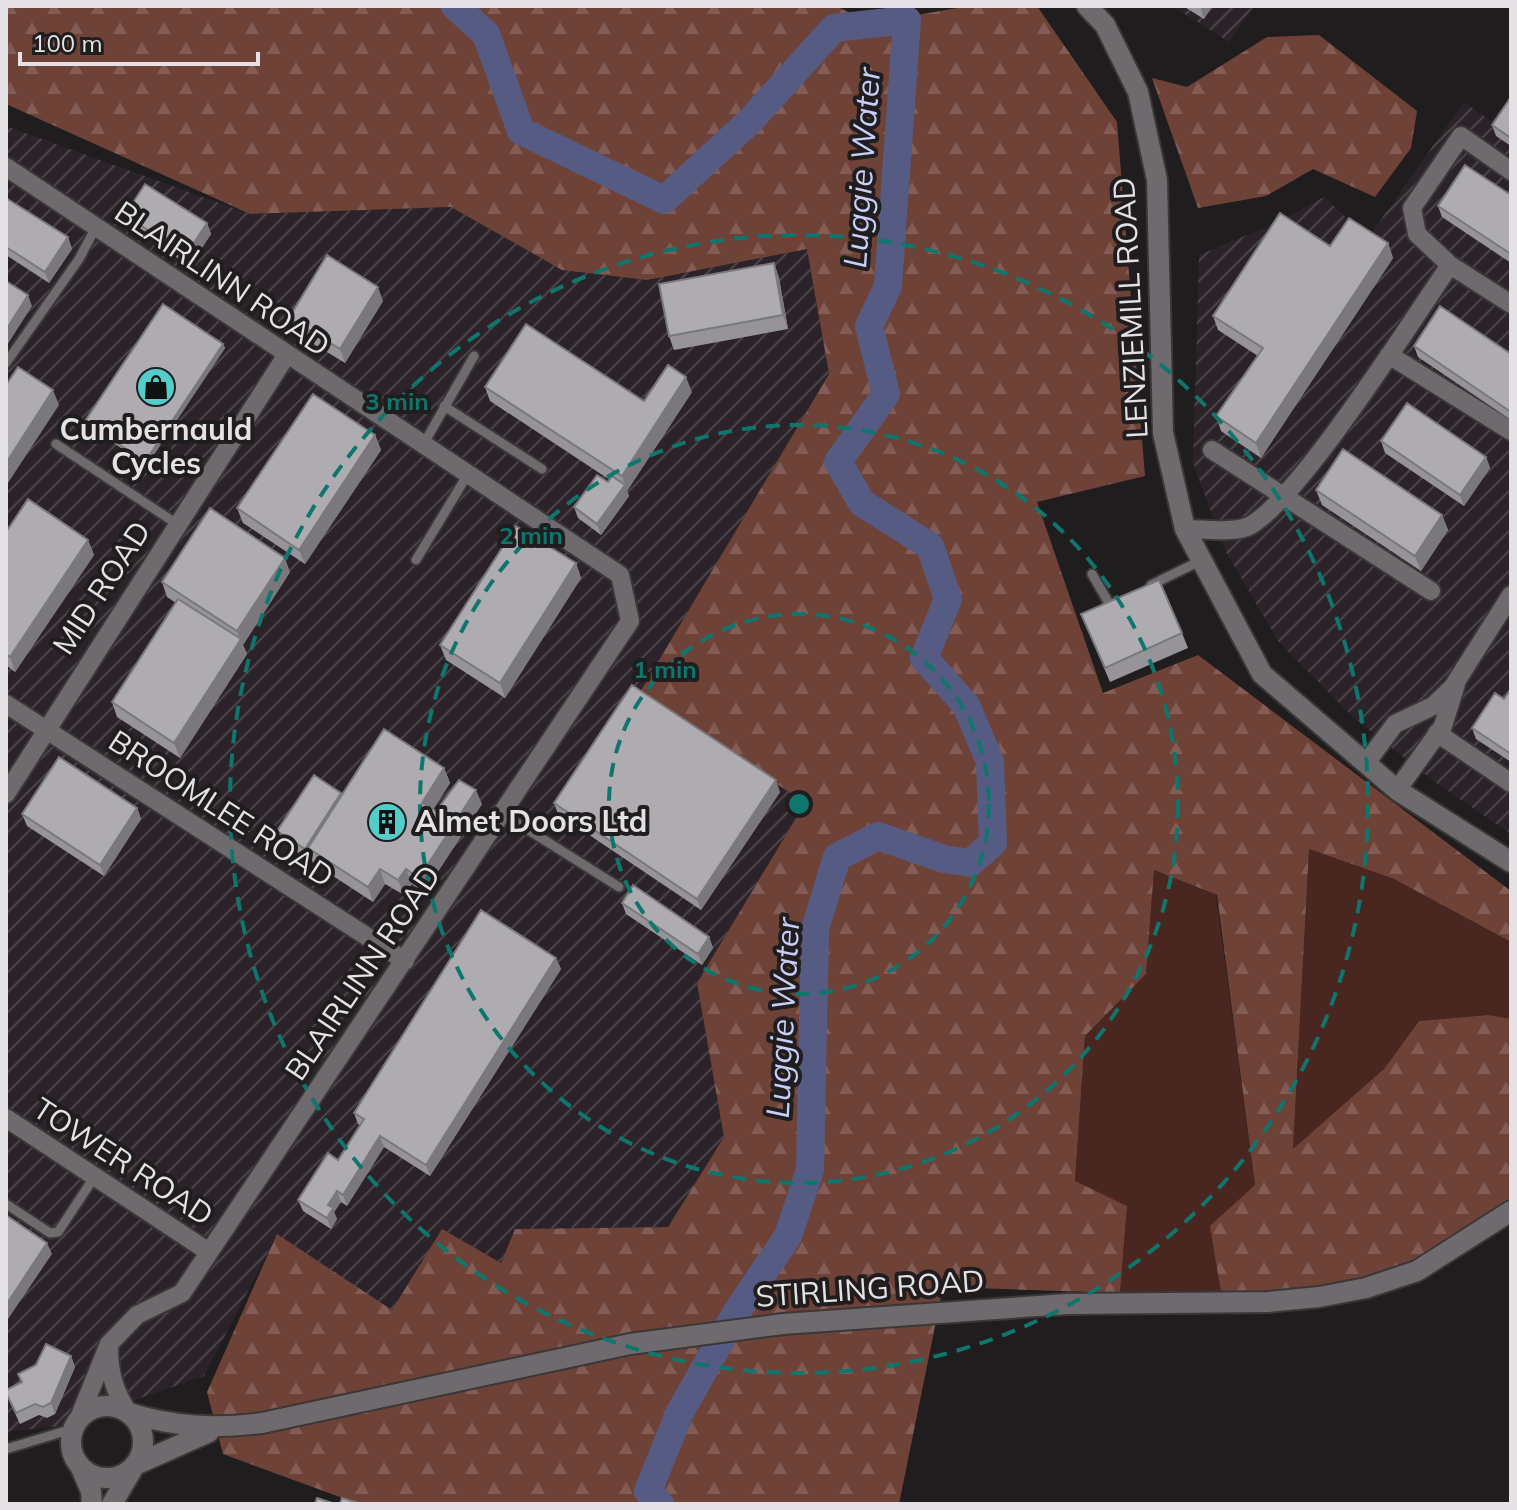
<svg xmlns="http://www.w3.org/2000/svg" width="1517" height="1510" viewBox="0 0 1517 1510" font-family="Mulish,sans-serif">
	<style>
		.industrial { fill: url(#industrial-furrows) }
		.grass { fill: #492720 }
		.forest { fill: url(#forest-firs) }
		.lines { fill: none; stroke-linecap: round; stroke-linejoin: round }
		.river { stroke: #565b84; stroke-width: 28 }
		.service-casing { stroke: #3a3739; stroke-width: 13 }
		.minor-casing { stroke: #3a3739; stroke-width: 22 }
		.secondary-casing { stroke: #3a3739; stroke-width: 24 }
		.service { stroke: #6e6a6d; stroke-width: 9 }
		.minor { stroke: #6e6a6d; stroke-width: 18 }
		.secondary { stroke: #6e6a6d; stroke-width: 20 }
		.wall { fill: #969498 }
		.shaded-wall { fill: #7a787c }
		.building { fill: #aeacb1; stroke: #7a787c; stroke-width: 2 }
		.ring { fill: none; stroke: #0f766e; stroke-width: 4; stroke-dasharray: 14 10 }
		.labels { text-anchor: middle; stroke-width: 8; stroke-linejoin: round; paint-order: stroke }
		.street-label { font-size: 30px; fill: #e4e2e4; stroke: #201d1f }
		.poi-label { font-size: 30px; font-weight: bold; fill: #e4e2e4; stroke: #201d1f }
		.water-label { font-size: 32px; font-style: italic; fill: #c8cef7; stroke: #201d1f }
		.centre { fill: #0f766e; stroke: #201d1f; stroke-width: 4 }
		.ring-label { font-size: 24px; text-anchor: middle; font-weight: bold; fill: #0f766e; stroke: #201d1f; stroke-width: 8; stroke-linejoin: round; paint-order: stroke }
	</style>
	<defs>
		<pattern id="industrial-furrows" width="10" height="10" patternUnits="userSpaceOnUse" patternTransform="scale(2)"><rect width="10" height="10" fill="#2b2329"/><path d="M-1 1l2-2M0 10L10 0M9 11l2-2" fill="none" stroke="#4a4348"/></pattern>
		<pattern id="forest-firs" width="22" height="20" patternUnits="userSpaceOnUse" patternTransform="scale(2)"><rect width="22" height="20" fill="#6f4238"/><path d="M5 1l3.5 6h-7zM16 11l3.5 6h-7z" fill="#835d55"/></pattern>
	</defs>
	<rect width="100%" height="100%" fill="#201d1f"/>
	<path class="industrial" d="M1172,6H1254L1229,42Z
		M1511,95V834L1432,780L1352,716L1278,641L1226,552L1193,463L1199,255L1276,223L1324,197L1368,238L1464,102L1491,121Z
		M6,126L250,214L451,207L562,270L647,280L807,249L829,374L640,692L805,803L697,983L724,1137L668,1227L515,1229L502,1263L392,1310L277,1235L204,1376L60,1426L6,1432Z"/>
	<path class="grass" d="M1309,849L1394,879L1511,942V1019L1488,1015L1419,1021L1384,1069L1293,1151Z
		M1154,870L1216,895L1255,1185L1211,1226L1222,1298L1120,1293L1127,1206L1075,1182L1085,1036L1146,974Z"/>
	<path class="forest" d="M6,6H836L870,23L969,6H1037L1117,122L1145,476L1037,502L1103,693L1198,655L1511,891V942L1394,879L1309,849L1293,1149L1384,1069L1419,1021L1488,1015L1511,1019V1199C1488,1215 1466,1236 1441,1249C1366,1290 1305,1294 1222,1298L1210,1226L1255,1185L1217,895L1154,870L1146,974L1085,1036L1075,1181L1127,1206L1120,1293L943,1287L899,1504H359L223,1454L207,1392L277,1234L392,1310L442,1229L501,1263L515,1229L668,1227L724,1137L697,983L805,803L640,692L829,374L807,249L647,280L562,270L451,207L250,214L6,104Z
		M1319,35L1417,111L1411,148L1375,197L1313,169L1266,196L1198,208L1152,78L1187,87L1267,37Z"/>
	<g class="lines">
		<path class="river" d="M455,6L486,34L521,131L664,200L749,122L834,28L907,20L888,286L869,326L886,394L838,462L862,503L930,546L948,599L924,658L966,705L990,762L993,843L970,863L944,859L878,836L837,857L815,929L810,1170L788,1236L738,1310L680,1412L648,1491L660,1504"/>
		<defs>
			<path id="service" d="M6,363L79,259L96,227
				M444,406L542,469
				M56,444L177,524
				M423,445L474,356
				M416,560L468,474
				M1092,574L1110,605L1116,602
				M1151,585L1202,560
				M503,814L619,887
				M6,1204L50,1233L58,1232L95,1176
				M6,1449L72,1429"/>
			<path id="minor" d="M6,167L620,575L630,621L182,1293L137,1315L109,1344L79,1418
				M1450,265L1511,304
				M1389,355L1511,431
				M1212,450L1431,591
				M1185,529C1202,529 1231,533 1247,527C1294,507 1415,316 1450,265L1417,234L1412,208L1461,136L1511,171
				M1454,685L1511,595
				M6,704L405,961
				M1437,733L1511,783
				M1366,763L1395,724L1433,706L1455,685
				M1397,790L1443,726L1456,684
				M6,794L286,356
				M6,1118L209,1252
				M109,1347C109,1372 114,1391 128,1412"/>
			<path id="secondary" d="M1087,6L1105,25L1138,92L1157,180L1163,433L1185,529L1262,674L1397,790L1511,862
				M71 1442a36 36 0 1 1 72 0a36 36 0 1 1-72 0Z
				M129,1413C175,1427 215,1429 262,1423L630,1344L783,1324L1067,1304L1268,1302L1319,1297L1366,1288L1417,1271L1511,1211
				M135,1465L209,1432
				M81,1468L91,1491L92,1504
				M112,1504L132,1470"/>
		</defs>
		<use href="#service" class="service-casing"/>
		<use href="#minor" class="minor-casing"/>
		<use href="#secondary" class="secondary-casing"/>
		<use href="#service" class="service"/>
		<use href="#minor" class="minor"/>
		<use href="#secondary" class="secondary"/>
	</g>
	<path class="wall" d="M1183,6H1212L1204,19Z
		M1511,97V146L1496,136L1492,125Z
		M1511,195V263L1442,217L1438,206Z
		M6,198L68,237L72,249L49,283L6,255Z
		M125,215L207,223L211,234L190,266L129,227Z
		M1388,243L1393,258L1261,458L1221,431L1216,416L1258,356L1218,330L1213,316L1330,246Z
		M774,263L779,278L788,329L674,350L669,336Z
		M383,301L345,363L294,332L289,318Z
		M223,344L225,348L147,465L86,425L85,421Z
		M1414,346L1511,354V420L1418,357Z
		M485,387L644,401L692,392L627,491L629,496L601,535L578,518L574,507L608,482L610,480L490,401Z
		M375,435L381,450L305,564L243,523L237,508Z
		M1381,441L1486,457L1490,468L1464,506L1385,453Z
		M1316,490L1442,515L1448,530L1421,571L1322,505Z
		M6,532L88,540L94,555L15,672L6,665Z
		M576,563L581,578L505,698L446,660L440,645Z
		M290,572L243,645L247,654L180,758L117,717L112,702L176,603L167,597L162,582Z
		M1081,614L1182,633L1188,648L1110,682Z
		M1511,689V762L1476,739L1472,728L1504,699Z
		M444,768L450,783L433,809L436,811L482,804L424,893L412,884L404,895L385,884L373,902L313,863L311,857L309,860L281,842L277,831L342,795Z
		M780,792L701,910L558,814L554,803Z
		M137,808L141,819L104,876L27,826L22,814Z
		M622,903L709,937L713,948L702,965L626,914Z
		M556,958L561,969L430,1176L384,1147L347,1206L341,1202L334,1212L337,1219L331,1229L303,1211L298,1200L338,1160L360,1125L358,1124L354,1113Z
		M71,1356L75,1367L55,1414L47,1418L39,1415L20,1424L6,1394L21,1382L18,1374Z"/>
	<path class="shaded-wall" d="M1200,6H1212L1204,19Z
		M207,223L211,234L190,266L186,255Z
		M68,237L72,249L49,283L45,272Z
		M1388,243L1393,258L1261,458L1256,443Z
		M774,263L779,278L788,329L783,315Z
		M378,287L383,301L345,363L340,349Z
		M28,295L32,306L6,347V330Z
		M223,344L225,348L147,465L145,462Z
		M686,377L692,392L627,491L629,496L601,535L597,524L625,485L622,476Z
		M53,390L59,405L6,486V463Z
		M375,435L381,450L305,564L299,550Z
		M1486,457L1490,468L1464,506L1460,495Z
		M1442,515L1448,530L1421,571L1415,556Z
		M88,540L94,555L15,672L10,657Z
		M285,558L290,572L243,645L247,654L180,758L174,743L240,641L237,631Z
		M576,563L581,578L505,698L500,683Z
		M444,768L450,783L428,818L422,803Z
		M776,780L780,792L701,910L697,899Z
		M476,790L482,804L424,893L419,878Z
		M341,793L345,804L308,848L311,857L309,860L305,849Z
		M137,808L141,819L104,876L100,865Z
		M380,869L385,884L373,902L368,887Z
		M406,869L412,884L404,895L398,880Z
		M709,937L713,948L702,965L698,954Z
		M556,958L561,969L430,1176L426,1165Z
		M380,1136L384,1147L347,1206L343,1195Z
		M337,1191L341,1202L334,1212L337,1219L331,1229L327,1218L328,1205Z
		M47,1243L52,1254L6,1322V1305Z
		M71,1356L75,1367L55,1414L51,1403Z"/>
	<path class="building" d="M1511,97V138L1492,125Z
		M1465,165L1511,195V254L1438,206Z
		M145,184L207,223L186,255L125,215Z
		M6,198L68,237L45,272L6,247Z
		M1280,213L1330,246L1349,218L1388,243L1256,443L1216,416L1263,348L1213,316Z
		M327,255L378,287L340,349L289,318Z
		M774,263L783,315L669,336L659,284Z
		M6,281L28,295L6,330Z
		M163,304L223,344L145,462L85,421Z
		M1440,306L1511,354V412L1414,346Z
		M526,324L644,401L668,365L686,377L622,476L485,387Z
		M18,367L53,390L6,463V385Z
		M313,394L375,435L299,550L237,508Z
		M1407,403L1486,457L1460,495L1381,441Z
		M1343,449L1442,515L1415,556L1316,490Z
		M597,475L608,482L612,476L625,485L597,524L574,507Z
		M28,499L88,540L10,657L6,654V532Z
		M210,508L285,558L237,631L162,582Z
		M516,526L576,563L500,683L440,645Z
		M1159,580L1182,633L1105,668L1081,614Z
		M178,599L241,639L174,743L112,702Z
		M632,685L776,780L697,899L554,803Z
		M1511,689V754L1472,728L1495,693L1504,699Z
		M384,729L444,768L422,803L436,811L459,780L476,790L419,878L406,869L398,880L380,869L368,887L308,848Z
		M59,757L137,808L100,865L22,814Z
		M314,775L341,793L305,849L277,831Z
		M633,885L709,937L698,954L622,903Z
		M481,910L556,958L426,1165L380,1136L343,1195L337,1191L328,1205L333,1208L327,1218L298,1200L328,1153L338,1160L364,1119L354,1113Z
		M6,1215L47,1243L6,1305Z
		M46,1344L71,1356L51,1403L43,1407L35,1404L16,1413L6,1393V1390L22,1382L18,1374L36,1365Z
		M317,1498L335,1504H315Z
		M342,1498L358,1503L357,1504H340Z"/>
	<g class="ring">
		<circle cx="799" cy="804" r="190"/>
		<circle cx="799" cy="804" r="379"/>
		<circle cx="799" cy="804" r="569"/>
	</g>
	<defs>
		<symbol id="shop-disc" viewBox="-11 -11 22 22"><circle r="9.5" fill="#53cdca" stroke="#201d1f"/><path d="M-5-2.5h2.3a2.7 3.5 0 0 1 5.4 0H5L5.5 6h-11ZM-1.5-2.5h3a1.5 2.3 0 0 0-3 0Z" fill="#111"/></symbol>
		<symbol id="building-disc" viewBox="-11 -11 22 22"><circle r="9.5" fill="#53cdca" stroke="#201d1f"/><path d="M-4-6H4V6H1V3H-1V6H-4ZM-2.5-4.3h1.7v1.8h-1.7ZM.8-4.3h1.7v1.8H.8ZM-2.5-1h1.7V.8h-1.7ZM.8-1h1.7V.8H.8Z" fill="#111"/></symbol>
	</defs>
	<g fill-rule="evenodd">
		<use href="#shop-disc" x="134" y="365" width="44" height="44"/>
		<use href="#building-disc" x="365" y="800" width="44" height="44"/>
	</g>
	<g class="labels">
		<g class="street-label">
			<text transform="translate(222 279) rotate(34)" y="10">BLAIRLINN ROAD</text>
			<text transform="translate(1131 308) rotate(-93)" y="10">LENZIEMILL ROAD</text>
			<text transform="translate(102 588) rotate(-57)" y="10">MID ROAD</text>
			<text transform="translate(221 809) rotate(33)" y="10">BROOMLEE ROAD</text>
			<text transform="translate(363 973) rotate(-56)" y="10">BLAIRLINN ROAD</text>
			<text transform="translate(123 1162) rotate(33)" y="10">TOWER ROAD</text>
			<text transform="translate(870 1289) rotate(-4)" y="10">STIRLING ROAD</text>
		</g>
		<g class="poi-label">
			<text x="156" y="440">Cumbernauld<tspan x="156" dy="34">Cycles</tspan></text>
			<text x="415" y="832" text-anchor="start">Almet Doors Ltd</text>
		</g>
		<g class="water-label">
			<text transform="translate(862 168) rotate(-86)" y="11">Luggie Water</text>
			<text transform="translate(783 1018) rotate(-87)" y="11">Luggie Water</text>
		</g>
	</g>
	<circle cx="799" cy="804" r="12" class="centre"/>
	<g class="ring-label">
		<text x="397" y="410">3 min</text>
		<text x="531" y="544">2 min</text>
		<text x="665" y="678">1 min</text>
	</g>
	<rect width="1517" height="1510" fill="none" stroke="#e4e2e4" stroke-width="16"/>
	<path d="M20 52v12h238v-12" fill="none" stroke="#e4e2e4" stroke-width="4"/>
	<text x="32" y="52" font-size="24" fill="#e4e2e4" stroke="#201d1f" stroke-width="6" paint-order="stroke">100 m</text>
</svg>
